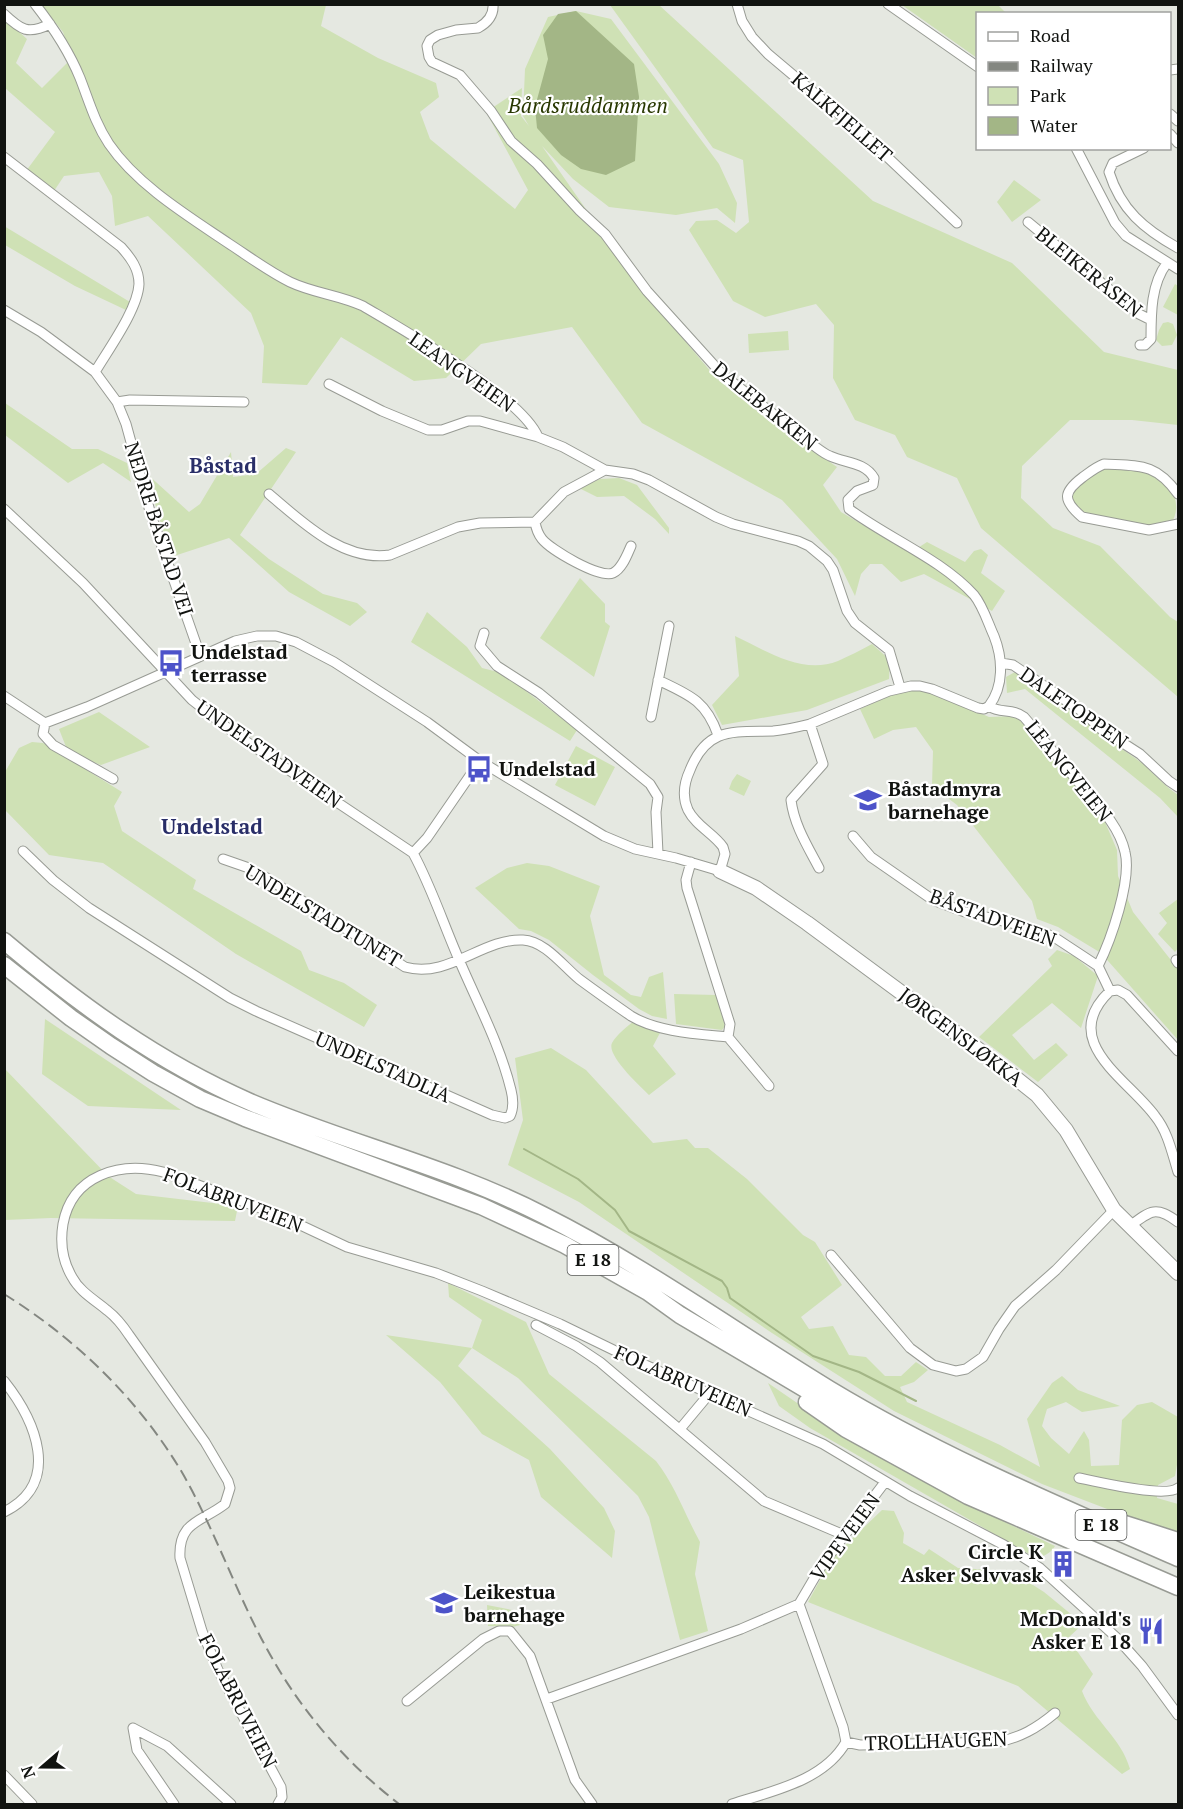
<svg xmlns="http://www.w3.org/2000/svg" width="1183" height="1809" viewBox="0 0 1183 1809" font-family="'PT Serif',serif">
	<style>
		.green { fill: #cfe1b5 }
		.water { fill: #a3b686 }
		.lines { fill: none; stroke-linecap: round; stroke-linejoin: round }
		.stream { stroke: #a3b686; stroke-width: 2 }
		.street-casing { stroke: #989b94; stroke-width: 11 }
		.secondary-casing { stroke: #989b94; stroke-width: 16 }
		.highway-casing { stroke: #989b94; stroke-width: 19 }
		.street { stroke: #fff; stroke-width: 9 }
		.secondary { stroke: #fff; stroke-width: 14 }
		.highway { stroke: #fff; stroke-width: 16 }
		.rail { stroke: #848781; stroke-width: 2; stroke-dasharray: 12 6; stroke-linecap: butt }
		.labels { text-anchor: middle; stroke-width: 4.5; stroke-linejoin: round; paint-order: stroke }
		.shield { fill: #fff; stroke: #585a58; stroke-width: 1.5 }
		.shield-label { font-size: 18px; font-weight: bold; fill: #111310 }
		.street-label { font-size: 20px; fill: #111310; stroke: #fff }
		.poi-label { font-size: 20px; font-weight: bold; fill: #111310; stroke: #fff; text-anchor: start }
		.water-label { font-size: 21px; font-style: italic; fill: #283800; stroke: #fff }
		.neighbourhood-label { font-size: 21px; font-weight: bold; fill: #292e68; stroke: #fff }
	</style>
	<rect width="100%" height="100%" fill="#e5e8e1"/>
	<path class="green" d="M41,5H326L321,26L378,58L436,83L439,97L420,112L430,139L515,209L528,190L486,112L522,88L521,116L529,126L523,116L525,69L548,17L576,11L611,19L719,164L737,203L735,223L717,208L676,215L609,207L573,179L542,146L642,290L717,379L776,425L837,467L823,485L841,512L910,553L927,542L965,562L974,551L981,549L988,555L981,573L1005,591L992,611L924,574L901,582L882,564H870L861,574L855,596L837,559L782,500L642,423L572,327L481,344L446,378L414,381L341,337L307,385L262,383L264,346L251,313L148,216L115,226L112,196L99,172L64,176L54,191L26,171L55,132L5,88L4,18L27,39L16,63L42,88L72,58L63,32Z
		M610,5H659L873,201L1012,263L1104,352L1178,370V425L1132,420H1070L1022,466L1021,498L1053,528L1100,546L1170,617L1178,622V697L981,528L957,478L907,457L895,435L855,420L833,378L834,325L816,304L765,317L733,301L689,230L696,221L717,220L736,233L749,222L743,160L713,148Z
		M902,5H998L1006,13L978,14L977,58Z
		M1014,180L1041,200L1012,222L997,202Z
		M4,226L130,302L126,310L75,286L5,245Z
		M1175,284L1178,286V315L1163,307Z
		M1168,322L1173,324L1177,335L1172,345L1162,346L1156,340L1159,330L1163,323Z
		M788,331L789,350L749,353L748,334Z
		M5,403L72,449H98L127,463L131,482L103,463L68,483L5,435Z
		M286,448L296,452L240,535L269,559L323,594L357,603L367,612L350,626L289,592L229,538L171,557L146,473L189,512L200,504L231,452L233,477L256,474Z
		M1110,468C1123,469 1141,469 1153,474C1173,483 1183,505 1171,524L1150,527L1086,515C1078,509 1071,501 1071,491L1096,471Z
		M619,478L637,485L669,528V534L655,519L624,496L597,497L579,488L600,479Z
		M580,578L605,604V622L610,626L594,677L540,638Z
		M427,612L467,647L482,668L502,673L577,730L570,741L411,642Z
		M735,636C767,651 802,675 838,661C849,656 861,650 872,644L890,660L889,679L807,710L722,725L712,705L739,676Z
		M1015,672L1087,722C1103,740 1125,749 1143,764C1155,775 1165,786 1178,795V817L1160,798L1025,689L1007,693L1006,677Z
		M907,688L928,690L989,717L1020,716L1105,822L1117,850L1118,876L1133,912L1178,969V1040L1101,953L1058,927L1037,919L1032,901L957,805L932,786L933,751L916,727L893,730L874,739L860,709Z
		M99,712L150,747L101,765L68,752L59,729Z
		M32,742L43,743L122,792L114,806L122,831L196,880L193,889L301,951L309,970L344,983L377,1005L364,1027L236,954L103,863L49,855L5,810V772L19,748Z
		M576,746L615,767L595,806L555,785Z
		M737,774L751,781L744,796L729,789L732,781Z
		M527,863L549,866L600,886L590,916L604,975L631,995L641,997L649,977L663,972L667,1019L652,1016L639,1009L593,975L549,940L531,931L519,929L475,888L507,868Z
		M1178,899V948L1175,952L1158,934L1167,923L1159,913Z
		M1057,950L1074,956L1098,976L1081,1028L1052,1003L1012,1035L1034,1060L1056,1043L1068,1055L1038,1082L979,1037L1052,966L1048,959Z
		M674,994L717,995L725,1026L722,1030L676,1024Z
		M45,1019L181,1110L88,1106L42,1074Z
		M635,1020L661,1031L653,1046L676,1074L649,1095C640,1086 606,1055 612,1043C616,1035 628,1026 635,1020Z
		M551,1048L586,1070L653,1143L687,1139L695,1148H708L747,1179L803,1235L815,1242L842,1285L801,1317L809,1329L833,1326L849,1355L866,1357L885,1376H901L916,1362L928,1370L914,1382L900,1387L907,1402L1000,1445L1040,1467L1027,1419L1052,1383L1062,1376L1078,1390L1120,1406L1082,1412L1066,1402L1047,1409L1042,1426L1051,1438L1069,1454L1084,1431L1089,1440L1091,1466L1119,1465L1122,1420L1137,1405L1152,1402L1178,1417V1459L1175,1476L1158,1485L1157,1498L1178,1504V1533L1115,1512L1042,1484L894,1411L772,1333L579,1202L508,1165L523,1120L515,1058Z
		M4,1068L108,1176L136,1194L238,1206L235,1221L51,1218L5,1220Z
		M448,1283L526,1322L549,1374L656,1461C675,1485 685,1515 700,1542L695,1574L708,1631L680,1640L649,1517L638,1496L518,1378L472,1348L458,1366L550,1449L604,1508L615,1531L612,1558L541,1497L529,1460L482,1434L440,1382L386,1335L472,1348L482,1320L449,1297Z
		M768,1383L822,1420L924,1479L980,1510L1055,1546C1052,1552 1042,1558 1036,1558L810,1428L779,1406Z
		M882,1510L894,1511L904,1533L903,1543L924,1555L929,1549L958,1568L1011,1571L1044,1592L1083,1624L1068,1638L1093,1674L1082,1691C1094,1722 1121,1737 1130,1769L1122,1774L1018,1686L808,1602L832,1558Z
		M487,1605L548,1617L513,1627L488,1626Z"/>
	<path class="water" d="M576,11L634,64L639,97L635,161L606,175L581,169L561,155L537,128L535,107L548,59L543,35L558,14Z"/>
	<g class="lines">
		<path class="stream" d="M524,1149L578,1179L615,1210L629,1231L722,1281L727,1288L730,1298L813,1356L859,1372L916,1401"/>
		<defs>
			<path id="street" d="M35,4C53,27 69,51 80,78C89,101 95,123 109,144C137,185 188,216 228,243C248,256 268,271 290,282C313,293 339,295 363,306C403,330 522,397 538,437
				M493,4C494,15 487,23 478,28L456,30L438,35L430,40L427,46L429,57L432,62L460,75L491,111L511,141L537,164L580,211L605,234L647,291L722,374L817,448C821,451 825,454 830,456C845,463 865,462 874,478L873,485L857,491L848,500L849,509C888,538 941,559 974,595C983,606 988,623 994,636C1003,659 1004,686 989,706
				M737,4L742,21L752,37L768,54L863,134L957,223
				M888,4L978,67
				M4,14C21,30 28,35 50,24
				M1170,70L1178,69
				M1170,114L1178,121
				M1170,134L1178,143
				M1076,148L1115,223L1126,236L1178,269
				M1144,148L1113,163L1109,172C1121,210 1144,229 1178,248
				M4,157L121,247C131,258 139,269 139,284C138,309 108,350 95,372
				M1028,222L1139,314L1151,320
				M4,310L41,332L95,372L117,402L126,424L151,515L200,655
				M1140,345H1145L1151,339C1151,313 1151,284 1167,263
				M329,384L382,411L428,430H442L468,421H480L538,437L563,447L605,470L633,474L649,480L716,517L733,524L798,541L809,546L827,561L833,570L847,611L855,623L889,650L900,687
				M117,402L130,400L244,402
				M269,494C302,522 343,562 390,555L458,527L480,523L535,522L564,492L605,470
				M1178,494C1156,463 1140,466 1104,464C1096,467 1090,472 1083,477C1063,492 1062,500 1082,517L1149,530L1178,524
				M4,509L83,583L192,700L238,736L413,853L427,838L480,761
				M535,522C536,528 538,534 542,539C551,550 600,579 613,573C622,569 627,555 631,546
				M484,633L480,646L497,666L539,693L650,784L658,797L656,812L658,853
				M1001,663L1013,665L1086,714L1098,727L1140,754L1169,781L1178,787
				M658,680C690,695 706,701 718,735
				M4,696L45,723
				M651,717L669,626
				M45,723L87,707L235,641L257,636H276L296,642L334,662L427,722L480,761L604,836L635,849L676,858L720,871L725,854L723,847C713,833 696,826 688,810C682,797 684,783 690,770C707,727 733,732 773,731C786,730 798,727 810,724L889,691L911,686H920L932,689L978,708L984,709L989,706C1000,714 1013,708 1024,717C1043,739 1061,761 1080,784C1097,804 1119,825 1125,852C1132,880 1111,940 1098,966
				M45,723L43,734L53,745L113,779
				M810,724L823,764L791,800C794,825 808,847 819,868
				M853,836L871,857L933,900L965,912L1028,927L1054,937L1098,966L1110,991L1118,990L1127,995L1178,1051
				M23,851L53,880L89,908L230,998L256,1011L492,1115L505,1118L510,1116C514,1108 513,1098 511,1090C500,1045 478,1004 460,962C444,926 432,888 413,853
				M223,859L246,867L267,878L405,967C449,979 482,938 523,940C545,941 563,966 579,979C594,990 615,1005 631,1016C657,1032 698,1034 728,1037L769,1086
				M691,862L686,880L687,888L730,1024L728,1037
				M1176,960L1178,963
				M1110,991C1057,1041 1128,1079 1155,1116C1168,1132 1172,1153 1178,1172
				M1130,1226C1151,1210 1156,1206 1178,1222
				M831,1255L910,1348L933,1365L956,1371L966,1369L983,1357L999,1329L1015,1306L1056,1270L1114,1210
				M536,1325L576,1346L600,1362L764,1501L844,1535
				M4,1381C35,1420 63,1483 4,1512
				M680,1429L710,1393
				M1079,1478C1098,1482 1165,1498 1178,1488
				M799,1604L843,1727L846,1742
				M547,1699L741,1629L799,1604L822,1565L885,1482
				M407,1701L483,1639L499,1631H510L530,1656L575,1780L592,1804
				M133,1728L167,1746L231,1804
				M133,1728L137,1750L174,1804
				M4,1775L32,1804
				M278,1804L282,1797L281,1787L218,1670L202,1631L180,1558C178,1521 202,1522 225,1504L230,1488L228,1481L205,1442L129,1335C123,1326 117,1318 108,1311C95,1300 80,1292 72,1277C62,1260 60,1242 63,1224C72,1175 120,1161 163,1172L279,1215L347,1247L436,1273L482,1291L560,1324L632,1359L823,1444L910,1496L1004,1545L1040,1568L1117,1638L1142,1666L1178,1715
				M732,1804C772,1791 824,1781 846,1742L860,1745L997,1742C1020,1738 1037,1728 1055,1713"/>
			<path id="secondary" d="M720,871L756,888L807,923L1002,1067L1037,1095L1066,1130L1114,1210L1178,1273"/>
			<path id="highway" d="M4,941C80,1005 158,1062 250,1102C346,1143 450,1167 543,1215C643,1265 734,1331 829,1389C940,1456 1060,1506 1178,1558
				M4,965L71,1018L111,1046L153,1073L200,1099L245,1118L481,1206L565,1245L648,1292L680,1315L881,1434L976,1483L1078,1527
				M807,1402L846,1429L968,1496L1178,1587
				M1125,1524L1178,1541"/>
		</defs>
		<use href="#street" class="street-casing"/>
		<use href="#secondary" class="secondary-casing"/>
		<use href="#highway" class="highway-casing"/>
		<use href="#street" class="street"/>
		<use href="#secondary" class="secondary"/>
		<use href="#highway" class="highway"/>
		<path class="rail" d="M4,1294C76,1339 136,1397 180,1469C214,1527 235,1591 267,1649C300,1710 345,1762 399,1804"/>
	</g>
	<defs>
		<symbol id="bus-bare" viewBox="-9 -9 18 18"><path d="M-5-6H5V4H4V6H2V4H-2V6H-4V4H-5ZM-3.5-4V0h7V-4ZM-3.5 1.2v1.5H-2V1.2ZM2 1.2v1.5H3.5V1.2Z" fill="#4d53c9" stroke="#fff" stroke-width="2.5" paint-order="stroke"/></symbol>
		<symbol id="school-bare" viewBox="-9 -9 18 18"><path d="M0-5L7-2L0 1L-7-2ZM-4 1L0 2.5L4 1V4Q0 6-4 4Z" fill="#4d53c9" stroke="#fff" stroke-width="2.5" paint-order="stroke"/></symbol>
		<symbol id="building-bare" viewBox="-9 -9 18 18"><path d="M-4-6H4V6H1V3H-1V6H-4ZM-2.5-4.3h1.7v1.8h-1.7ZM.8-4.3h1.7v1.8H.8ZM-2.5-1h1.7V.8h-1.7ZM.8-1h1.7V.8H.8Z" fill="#4d53c9" stroke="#fff" stroke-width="2.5" paint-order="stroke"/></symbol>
		<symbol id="restaurant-bare" viewBox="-9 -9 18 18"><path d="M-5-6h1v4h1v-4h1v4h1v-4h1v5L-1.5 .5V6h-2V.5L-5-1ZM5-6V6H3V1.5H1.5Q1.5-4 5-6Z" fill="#4d53c9" stroke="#fff" stroke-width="2.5" paint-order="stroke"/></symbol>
	</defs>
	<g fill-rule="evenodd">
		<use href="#bus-bare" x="152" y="644" width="38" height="38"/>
		<use href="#bus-bare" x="460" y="750" width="38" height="38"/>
		<use href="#school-bare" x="849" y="781" width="38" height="38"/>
		<use href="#building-bare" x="1044" y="1545" width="38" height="38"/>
		<use href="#school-bare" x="425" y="1584" width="38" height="38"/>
		<use href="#restaurant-bare" x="1132" y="1612" width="38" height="38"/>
	</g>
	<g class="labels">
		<g class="shield">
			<rect x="567.5" y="1245" width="51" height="30" rx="4.5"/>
			<rect x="1075.5" y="1510" width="51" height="30" rx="4.5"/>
		</g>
		<g class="shield-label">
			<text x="593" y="1266">E 18</text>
			<text x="1101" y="1531">E 18</text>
		</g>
		<g class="street-label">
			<text transform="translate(842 117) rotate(41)" y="7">KALKFJELLET</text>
			<text transform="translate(1089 272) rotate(39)" y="7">BLEIKERÅSEN</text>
			<text transform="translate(462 372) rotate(35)" y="7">LEANGVEIEN</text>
			<text transform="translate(765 406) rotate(39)" y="7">DALEBAKKEN</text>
			<text transform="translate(159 529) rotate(72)" y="7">NEDRE BÅSTAD VEI</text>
			<text transform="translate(1074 708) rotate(35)" y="7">DALETOPPEN</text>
			<text transform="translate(269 754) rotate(35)" y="7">UNDELSTADVEIEN</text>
			<text transform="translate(1069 771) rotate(51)" y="7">LEANGVEIEN</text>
			<text transform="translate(323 916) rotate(31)" y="7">UNDELSTADTUNET</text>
			<text transform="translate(993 918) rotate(20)" y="7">BÅSTADVEIEN</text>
			<text transform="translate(961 1037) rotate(37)" y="7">JØRGENSLØKKA</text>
			<text transform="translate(383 1067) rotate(24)" y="7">UNDELSTADLIA</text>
			<text transform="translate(233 1200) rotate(21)" y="7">FOLABRUVEIEN</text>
			<text transform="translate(683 1381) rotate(24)" y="7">FOLABRUVEIEN</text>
			<text transform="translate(845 1537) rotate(-54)" y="7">VIPEVEIEN</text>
			<text transform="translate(238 1701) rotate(63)" y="7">FOLABRUVEIEN</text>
			<text transform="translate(936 1741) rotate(-2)" y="7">TROLLHAUGEN</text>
		</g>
		<g class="poi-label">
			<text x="191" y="659">Undelstad<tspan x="191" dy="23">terrasse</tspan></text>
			<text x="499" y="776">Undelstad</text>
			<text x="888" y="796">Båstadmyra<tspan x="888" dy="23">barnehage</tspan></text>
			<text x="1043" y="1559" text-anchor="end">Circle K<tspan x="1043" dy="23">Asker Selvvask</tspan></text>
			<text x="464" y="1599">Leikestua<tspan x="464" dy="23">barnehage</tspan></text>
			<text x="1131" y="1626" text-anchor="end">McDonald's<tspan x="1131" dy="23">Asker E 18</tspan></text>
		</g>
		<g class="water-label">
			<text x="588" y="113">Bårdsruddammen</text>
		</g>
		<g class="neighbourhood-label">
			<text x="223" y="473">Båstad</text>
			<text x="212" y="834">Undelstad</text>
		</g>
	</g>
	<rect width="1183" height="1809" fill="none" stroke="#111310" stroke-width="12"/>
	<rect x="976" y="12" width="195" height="138" fill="#ffffff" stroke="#a0a19f" stroke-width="1.5"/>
	<rect x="988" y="32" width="30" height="9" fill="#ffffff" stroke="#a0a19f" stroke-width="1.5"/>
	<text x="1030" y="42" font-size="18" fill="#111310">Road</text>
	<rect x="988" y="62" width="30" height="9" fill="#848781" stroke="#a0a19f" stroke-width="1.5"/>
	<text x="1030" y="72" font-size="18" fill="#111310">Railway</text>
	<rect x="988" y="87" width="30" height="18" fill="#cfe1b5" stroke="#a0a19f" stroke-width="1.5"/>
	<text x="1030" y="102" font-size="18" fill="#111310">Park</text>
	<rect x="988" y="117" width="30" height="18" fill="#a3b686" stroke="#a0a19f" stroke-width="1.5"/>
	<text x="1030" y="132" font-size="18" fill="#111310">Water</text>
	<g transform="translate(42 1767) rotate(250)" stroke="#ffffff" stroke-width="4.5" paint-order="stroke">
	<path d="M0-4.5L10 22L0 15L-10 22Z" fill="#111310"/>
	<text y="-9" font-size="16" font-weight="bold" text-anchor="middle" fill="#111310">N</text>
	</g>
</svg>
